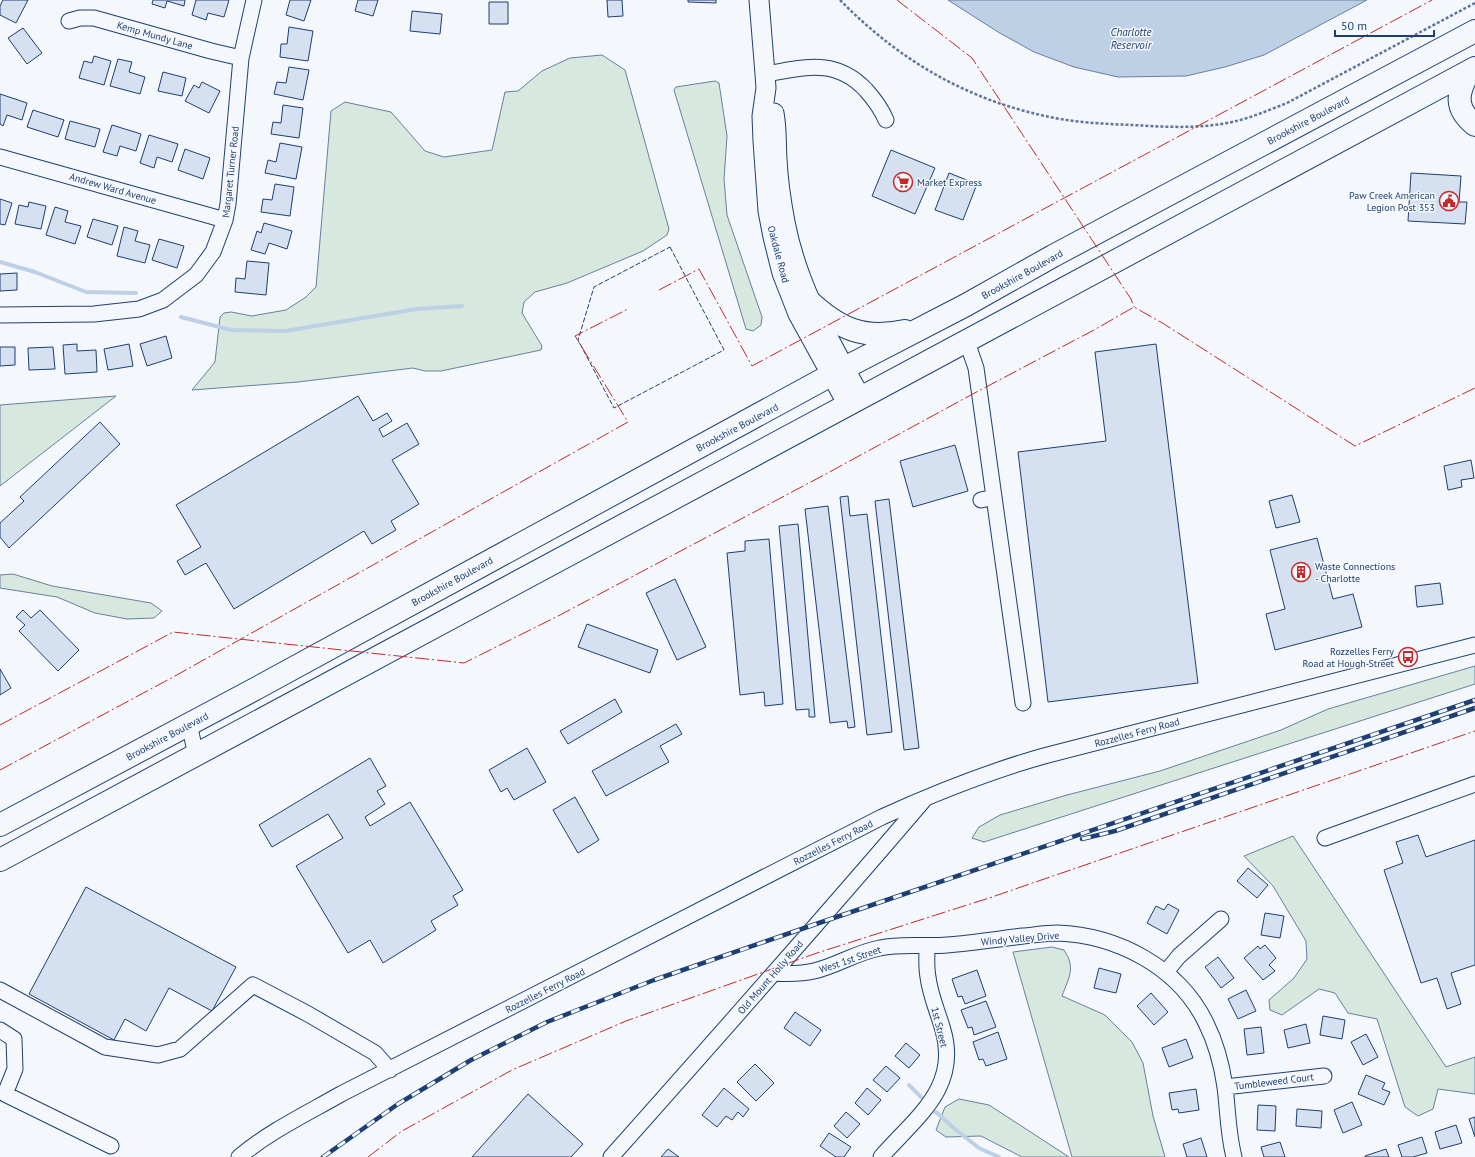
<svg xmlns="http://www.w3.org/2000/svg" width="1475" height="1157" viewBox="0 0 1475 1157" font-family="'PT Sans',sans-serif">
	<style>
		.green { fill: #d7e8df; stroke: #687fa3 }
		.water { fill: #bed0e5; stroke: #687fa3 }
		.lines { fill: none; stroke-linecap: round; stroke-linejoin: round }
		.stream { stroke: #bed0e5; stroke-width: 4 }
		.building { fill: #d5e0f0; stroke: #1d3f73 }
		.minor-casing { stroke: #1d3f73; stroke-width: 17 }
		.major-casing { stroke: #1d3f73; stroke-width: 21 }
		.highway-casing { stroke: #1d3f73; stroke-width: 24 }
		.path { stroke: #5e769c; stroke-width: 2.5; stroke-dasharray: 3 2; stroke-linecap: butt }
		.minor { stroke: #f4f7fb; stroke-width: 15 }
		.major { stroke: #f4f7fb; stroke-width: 19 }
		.highway { stroke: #f4f7fb; stroke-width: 22 }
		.rail-casing { stroke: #1d3f73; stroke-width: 4.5 }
		.rail { stroke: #f4f7fb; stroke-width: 3; stroke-dasharray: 9; stroke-linecap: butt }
		.fence { stroke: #1d3f73; stroke-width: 1; stroke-dasharray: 5 2; stroke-linecap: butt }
		.power { stroke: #c62828; stroke-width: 1; stroke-dasharray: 14 3 2 3; stroke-linecap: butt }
		.labels { text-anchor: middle; stroke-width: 3; stroke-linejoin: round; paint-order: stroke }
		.street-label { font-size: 10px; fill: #1d3f73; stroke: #f4f7fb }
		.poi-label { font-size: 10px; fill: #1d3f73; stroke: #f4f7fb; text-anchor: start }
		.water-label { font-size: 11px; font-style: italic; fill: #1d3f73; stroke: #f4f7fb }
	</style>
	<rect width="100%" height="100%" fill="#f4f7fb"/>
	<path class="green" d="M602,55L625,70L669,229L667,235L643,251L567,283L535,292L524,302L522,313L542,346L541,350L441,371H425L413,368L298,382L192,390L215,362L220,317L224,313L231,312L252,316L286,310L306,297L316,287L331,111L345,102L391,112L425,151L444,157L492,150L505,92L518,91L542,71L570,58Z
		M715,81L719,83L727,136L724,179L727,215L762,317L761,325L753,331L746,329L674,90L676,87Z
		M116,396L0,486V405Z
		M13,574L52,586L151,603L162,611L154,618L127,619L95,613L57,597L0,588V575Z
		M1475,666V684L984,842L972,838L979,827L1000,815L1067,795L1160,771L1281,730L1328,709Z
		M1293,836L1446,1067L1475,1057V1094L1438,1089L1433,1109L1418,1116L1405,1107L1377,1019L1348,1013L1335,993L1319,989L1282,1015L1270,1010L1269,1000L1294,978L1307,959L1306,941L1273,886L1244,856Z
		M1052,947L1064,950C1076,968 1069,977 1062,996L1105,1015L1132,1042L1143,1063L1153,1116L1165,1157H1072L1013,952Z
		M959,1099L989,1105L1069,1157H1022L981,1136L946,1137L936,1130L945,1107Z"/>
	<path class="water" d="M948,0H1367L1264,55L1225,67L1186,76L1118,77L1074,67L1034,52L998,32Z"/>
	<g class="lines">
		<path class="stream" d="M0,262L35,272L86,292L136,293
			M181,317L231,330L285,331L417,309L462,306
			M909,1085L921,1097
			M936,1112L956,1130L979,1148L999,1157"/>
	</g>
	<path class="building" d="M3,0H28L16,23L0,15V6Z
		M153,0H185L184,6L167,1L165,8L152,4Z
		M196,0H229L224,17L208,13L206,20L192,15Z
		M290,0H311L304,21L286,15Z
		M358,0H378L373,16L355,11Z
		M607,0H622L623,16L608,17Z
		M688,0H716V3L688,2Z
		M489,2H508V24H489Z
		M412,11L442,14L440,34L410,31Z
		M289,27L313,31L308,61L280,57L281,44H287Z
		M23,28L42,53L27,64L8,38Z
		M94,56L111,61L104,85L79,78L84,61L92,63Z
		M118,59L132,62L129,72L145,77L140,94L110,86Z
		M289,67L309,70L303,100L274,94L277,82L286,83Z
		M163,72L186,78L182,96L158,91Z
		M202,82L220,91L209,113L185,101L194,85L199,88Z
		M0,94L27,103L22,120L7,115L3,126L0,124Z
		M283,105L303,108L299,138L271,134L273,122L281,123Z
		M33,110L64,120L58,137L27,127Z
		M70,121L100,129L95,147L65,139Z
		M112,125L141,134L136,151L120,146L117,156L103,152Z
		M149,135L178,144L172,162L157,157L154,168L140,163Z
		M280,143L302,147L296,179L265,173L268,160L276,162Z
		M185,149L210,158L203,179L178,170Z
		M891,150L935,168L915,214L872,196Z
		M949,173L977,184L963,220L935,210Z
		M1411,173L1461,176L1459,202H1467L1465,224L1408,221Z
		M275,184L294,187L290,216L261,212L263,199L272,200Z
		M0,199L12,203L5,225L0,224Z
		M29,202L46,206L41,229L15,224L19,205L28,207Z
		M55,207L68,211L65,222L81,226L75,244L46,235Z
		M93,219L118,226L112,245L87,237Z
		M264,223L292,231L287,249L269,243L265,254L251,250L257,231L261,233Z
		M124,227L138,231L135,241L150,245L145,263L117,256Z
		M159,239L184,246L177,268L152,260Z
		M247,261L269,263L266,295L235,292L236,278L245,279Z
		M17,273V290L0,291V274Z
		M166,336L172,358L147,366L140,344Z
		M77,344V351L96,350L97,372L65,374L63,345Z
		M129,344L133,366L108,370L104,349Z
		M1156,344L1198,683L1048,702L1018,452L1106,441L1095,352Z
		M0,347H15V365L0,366Z
		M53,347L55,369L29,370L28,348Z
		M358,396L373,421L387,413L392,421L379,429L383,437L407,423L419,444L392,460L419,504L391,521L396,530L372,544L364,531L234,609L206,563L185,575L177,561L201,547L176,505Z
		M100,422L120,444L9,548L0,537V523L24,501L20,497Z
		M955,445L968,491L913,507L900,461Z
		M1471,460L1474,478L1461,480L1462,487L1448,490L1444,466Z
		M1292,495L1300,522L1276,528L1269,501Z
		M848,496L850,516L867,514L892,732L867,735L840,497Z
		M889,499L919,748L904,750L875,501Z
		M828,506L855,727L848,728L847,721L830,723L805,509Z
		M798,524L815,717H809V709L796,710L779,526Z
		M1317,538L1333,599L1353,594L1362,627L1275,650L1266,614L1285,609L1270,550Z
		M769,539L783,704L765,706L764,692L740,695L727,553L745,551V541Z
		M675,579L706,647L677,660L646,593Z
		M1440,583L1443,604L1417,607L1415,586Z
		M23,610L31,618L40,610L79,650L58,671L19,631L25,625L16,617Z
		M587,624L658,650L650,673L578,647Z
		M0,669L11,688L0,695Z
		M615,699L622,712L568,744L560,731Z
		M676,724L682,734L660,746L669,762L606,796L592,771Z
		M527,748L546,782L514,800L507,788L501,792L489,770Z
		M370,758L386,786L377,791L385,804L365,817L370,826L410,802L463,890L453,896L458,905L431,921L436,930L383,963L370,940L348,953L296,866L343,838L328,814L272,847L259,825Z
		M575,797L599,840L578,853L553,810Z
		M1418,835L1426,857L1475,840V965L1451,973L1461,1004L1447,1009L1437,978L1421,983L1384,870L1403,863L1396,842Z
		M1248,868L1268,885L1257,898L1237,881Z
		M86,887L236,967L212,1011L169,988L146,1031L125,1019L114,1040L29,994Z
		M1168,904L1179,910L1167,934L1147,923L1156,906L1164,910Z
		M1265,913L1284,916L1280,938L1261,935Z
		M1265,945L1276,958L1269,965L1275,971L1263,980L1244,958L1258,946L1260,949Z
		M1218,957L1234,978L1221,988L1205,967Z
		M1099,968L1121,974L1116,993L1094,988Z
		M977,970L986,996L965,1004L962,996L958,997L952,979Z
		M1246,990L1256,1011L1238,1019L1228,999Z
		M1151,993L1168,1012L1154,1025L1137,1006Z
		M986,1001L996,1027L974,1035L972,1027L968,1028L961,1010Z
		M795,1012L821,1030L810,1046L784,1028Z
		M1323,1016L1345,1020L1342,1039L1320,1035Z
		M1306,1024L1310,1043L1288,1048L1284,1030Z
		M1261,1027L1264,1053L1247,1055L1244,1029Z
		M998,1032L1007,1059L986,1066L983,1059L979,1060L973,1042Z
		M1366,1034L1378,1057L1363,1065L1351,1042Z
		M1186,1039L1193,1058L1169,1067L1162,1048Z
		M906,1043L920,1055L909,1068L895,1056Z
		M755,1064L774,1083L756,1101L737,1082Z
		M886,1066L900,1078L887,1092L873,1080Z
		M1366,1075L1385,1083L1382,1089L1390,1092L1384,1105L1358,1094Z
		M724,1088L749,1109L743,1117L738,1112L732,1120L726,1116L717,1127L702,1115Z
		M867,1088L881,1100L868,1115L855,1103Z
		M1196,1089L1199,1110L1179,1113L1178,1109L1172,1110L1169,1093Z
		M528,1094L583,1144L571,1157H472Z
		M1352,1102L1362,1125L1343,1133L1334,1110Z
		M1258,1105L1276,1106L1275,1131L1257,1130Z
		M1297,1109L1322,1111L1321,1128L1296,1126Z
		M846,1112L860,1124L847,1138L834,1126Z
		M1475,1117V1137L1469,1119Z
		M1456,1125L1462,1143L1440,1149L1435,1132Z
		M829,1133L851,1147L844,1157H836L820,1146Z
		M1422,1137L1427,1153L1413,1157H1402L1398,1145Z
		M1201,1138L1207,1157H1187L1183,1144Z
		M1280,1142L1285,1157H1264L1261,1147Z
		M668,1149L679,1157H661Z
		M1386,1149L1389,1157H1365V1156Z"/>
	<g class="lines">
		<defs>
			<path id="minor" d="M69,21L80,18H94L211,51L241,58
				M765,74C804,68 835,57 866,90C874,99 881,108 886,120
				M0,157L225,220
				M0,315L94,314L139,309L163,300L196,275L213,252L225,220L228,204L241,58L254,0
				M967,342L976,368L994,497L981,500
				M994,497L1023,703
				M189,724L196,755
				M1325,838L1475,784
				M1166,972L1179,956L1221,919
				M774,973C788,974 801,974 814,971C836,966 857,952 880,948C902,943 925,947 947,945C972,943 998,939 1023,936C1034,935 1046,933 1057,933C1117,935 1179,967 1206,1023C1216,1043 1222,1066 1225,1087C1228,1111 1228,1134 1234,1157
				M0,990L105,1047L158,1055L180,1049L253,985L308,1014L375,1053L390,1070
				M0,1030L14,1039L15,1069L5,1094L111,1146
				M1225,1087L1324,1076
				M239,1157C270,1131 306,1114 341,1094L882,817C937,792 987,772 1044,756L1475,645
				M611,1157C716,1039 821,921 924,800
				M881,1157C915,1118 960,1088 943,1030C938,1012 930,995 928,977C926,967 927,957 927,947"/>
			<path id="major" d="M759,0L765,74L766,88L762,116L763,141L768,211L773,237L782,273L798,314L848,405
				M774,113C777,128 776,144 777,159C778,180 781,201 785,222C797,286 830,342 861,398"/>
			<path id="highway" d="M1469,72C1457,93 1454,108 1475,125
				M809,301C839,329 864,340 905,331
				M0,825L257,688L831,375L966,305L1053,256L1475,31
				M0,860L1475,68"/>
		</defs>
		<use href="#minor" class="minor-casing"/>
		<use href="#major" class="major-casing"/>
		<use href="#highway" class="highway-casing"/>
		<path class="path" d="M840,0C902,63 972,103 1060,119C1084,123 1109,124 1133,125C1166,127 1200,129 1232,122C1251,118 1269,110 1287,103L1475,3"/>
		<use href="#minor" class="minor"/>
		<use href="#major" class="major"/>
		<use href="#highway" class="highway"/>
		<defs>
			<path id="rail" d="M1082,839L1115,831L1475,708
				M323,1157L398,1104L471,1060L547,1022L654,980L816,924L1475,700"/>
		</defs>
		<use href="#rail" class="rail-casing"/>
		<use href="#rail" class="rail"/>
		<path class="fence" d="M670,247L724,350L614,408L578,340L594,287Z"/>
		<path class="power" d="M897,0L972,58L1131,299L1134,307
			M659,290L699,269L752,366L1432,0
			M0,725L173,632L464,663L560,615L824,475L969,396L1094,330L1134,307L1164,324L1355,446L1475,388
			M0,770L175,676L628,422L575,336L628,309
			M368,1157L402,1131L512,1070L626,1021L817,953L989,898L1475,731"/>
	</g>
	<defs>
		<symbol id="supermarket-ring" viewBox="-11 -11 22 22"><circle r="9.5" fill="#f4f7fb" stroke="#c62828" stroke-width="1.5"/><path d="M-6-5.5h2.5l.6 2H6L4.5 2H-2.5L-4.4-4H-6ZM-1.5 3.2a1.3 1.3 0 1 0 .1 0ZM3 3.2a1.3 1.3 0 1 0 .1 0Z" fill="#c62828"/></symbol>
		<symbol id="civic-ring" viewBox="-11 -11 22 22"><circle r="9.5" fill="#f4f7fb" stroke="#c62828" stroke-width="1.5"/><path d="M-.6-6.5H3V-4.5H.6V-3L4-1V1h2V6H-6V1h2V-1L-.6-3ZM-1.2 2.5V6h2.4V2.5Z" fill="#c62828"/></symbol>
		<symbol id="building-ring" viewBox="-11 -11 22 22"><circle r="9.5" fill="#f4f7fb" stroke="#c62828" stroke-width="1.5"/><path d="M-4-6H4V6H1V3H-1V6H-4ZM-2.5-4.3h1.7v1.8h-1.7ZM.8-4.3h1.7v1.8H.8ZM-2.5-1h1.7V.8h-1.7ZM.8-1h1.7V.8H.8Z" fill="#c62828"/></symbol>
		<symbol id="bus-ring" viewBox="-11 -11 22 22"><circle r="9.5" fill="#f4f7fb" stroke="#c62828" stroke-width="1.5"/><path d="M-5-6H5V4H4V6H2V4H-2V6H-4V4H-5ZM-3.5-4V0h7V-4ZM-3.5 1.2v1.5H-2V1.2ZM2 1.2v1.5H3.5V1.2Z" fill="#c62828"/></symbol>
	</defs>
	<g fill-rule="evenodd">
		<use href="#supermarket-ring" x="892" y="171" width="22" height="22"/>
		<use href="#civic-ring" x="1438" y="190" width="22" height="22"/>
		<use href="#building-ring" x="1290" y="561" width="22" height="22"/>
		<use href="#bus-ring" x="1397" y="646" width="22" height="22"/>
	</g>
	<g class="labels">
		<g class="street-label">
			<text transform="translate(155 35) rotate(16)" y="4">Kemp Mundy Lane</text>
			<text transform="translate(1308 120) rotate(-28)" y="4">Brookshire Boulevard</text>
			<text transform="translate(230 172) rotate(-84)" y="4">Margaret Turner Road</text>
			<text transform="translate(113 188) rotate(16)" y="4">Andrew Ward Avenue</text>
			<text transform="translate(779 254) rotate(75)" y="4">Oakdale Road</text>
			<text transform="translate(1022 274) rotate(-29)" y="4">Brookshire Boulevard</text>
			<text transform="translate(737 427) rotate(-28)" y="4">Brookshire Boulevard</text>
			<text transform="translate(452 581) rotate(-29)" y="4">Brookshire Boulevard</text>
			<text transform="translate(1137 732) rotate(-15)" y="4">Rozzelles Ferry Road</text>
			<text transform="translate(167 736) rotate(-28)" y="4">Brookshire Boulevard</text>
			<text transform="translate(833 842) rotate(-27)" y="4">Rozzelles Ferry Road</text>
			<text transform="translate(1020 938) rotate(-5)" y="4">Windy Valley Drive</text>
			<text transform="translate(850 959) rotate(-19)" y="4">West 1st Street</text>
			<text transform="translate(770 977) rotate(-49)" y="4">Old Mount Holly Road</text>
			<text transform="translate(545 990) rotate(-27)" y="4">Rozzelles Ferry Road</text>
			<text transform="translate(940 1027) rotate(76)" y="4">1st Street</text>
			<text transform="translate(1274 1081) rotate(-7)" y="4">Tumbleweed Court</text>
		</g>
		<g class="poi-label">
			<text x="917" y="186">Market Express</text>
			<text x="1435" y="199" text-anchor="end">Paw Creek American<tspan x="1435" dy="12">Legion Post 353</tspan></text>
			<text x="1315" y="570">Waste Connections<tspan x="1315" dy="12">- Charlotte</tspan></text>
			<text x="1394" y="655" text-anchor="end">Rozzelles Ferry<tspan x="1394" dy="12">Road at Hough Street</tspan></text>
		</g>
		<g class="water-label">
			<text x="1131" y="36">Charlotte<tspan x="1131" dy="13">Reservoir</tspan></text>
		</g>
	</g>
	<path d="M1335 30v6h99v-6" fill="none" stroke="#1d3f73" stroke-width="2"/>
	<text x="1341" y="30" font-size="12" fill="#1d3f73" stroke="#f4f7fb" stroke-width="3" paint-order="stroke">50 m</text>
</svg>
